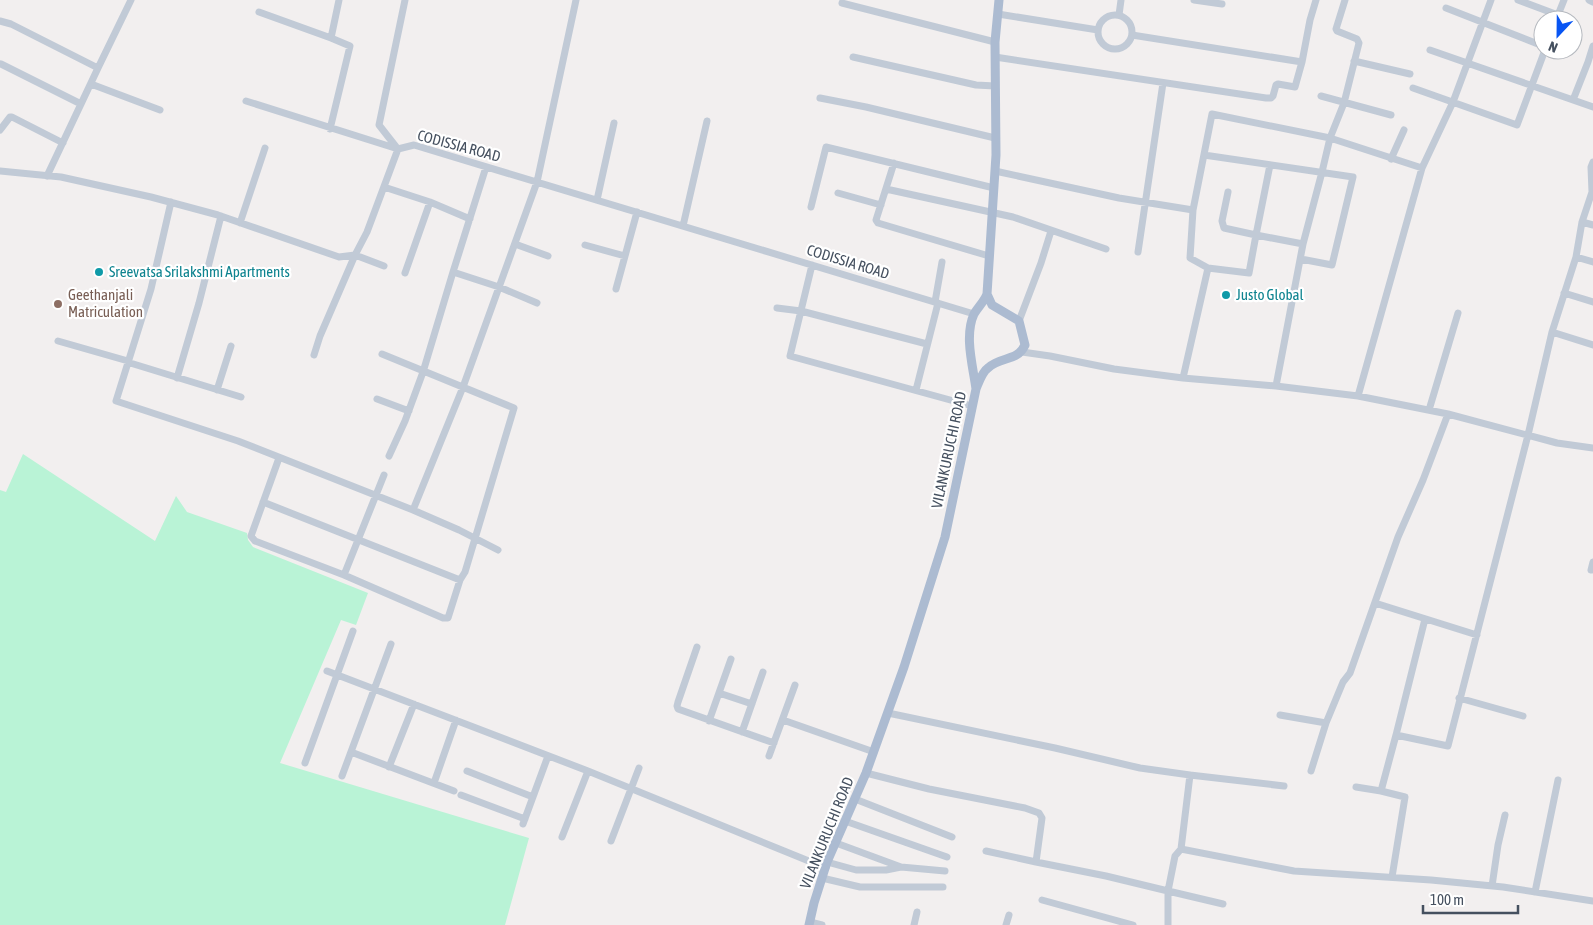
<svg xmlns="http://www.w3.org/2000/svg" width="1593" height="925" viewBox="0 0 1593 925" font-family="'Asap Condensed',sans-serif">
	<style>
		.green { fill: #b9f3d6 }
		.lines { fill: none; stroke-linecap: round; stroke-linejoin: round }
		.minor { stroke: #c1cad6; stroke-width: 7 }
		.major { stroke: #acbbd1; stroke-width: 9 }
		.culture-dot { fill: #0f9aa8; stroke: #fff; stroke-width: 2 }
		.education-dot { fill: #8d6e63; stroke: #fff; stroke-width: 2 }
		.labels { text-anchor: middle; stroke-width: 4.5; stroke-linejoin: round; paint-order: stroke }
		.street-label { font-size: 15px; fill: #45505f; stroke: #fff }
		.culture-label { font-size: 15px; fill: #0d838f; stroke: #fff; text-anchor: start }
		.education-label { font-size: 15px; fill: #785e54; stroke: #fff; text-anchor: start }
	</style>
	<rect width="100%" height="100%" fill="#f2efef"/>
	<path class="green" d="M23,454L155,541L176,496L187,512L247,533L248,540L253,547L368,593L356,625L341,620L280,763L529,838L505,925H0V490L6,492Z"/>
	<g class="lines">
		<path class="minor" d="M1194,0L1222,4
			M1518,0L1558,15L1556,20
			M1589,0L1593,2
			M842,3L995,42
			M1446,8L1543,46
			M259,12L331,38
			M998,14L1098,30
			M1098 32a17 17 0 1 1 34 0a17 17 0 1 1-34 0Z
			M1119,15L1121,0
			M1558,15L1564,0
			M0,21L11,24L98,68L47,176
			M1430,50L1593,107
			M853,57L976,85L995,86
			M995,57L1266,98H1271L1273,96L1276,85L1278,84L1295,87L1302,62L1132,35
			M1354,61L1410,74
			M1302,62L1310,20L1316,0
			M1,64L81,104
			M98,68L131,0
			M91,84L160,110
			M1413,88L1517,125L1545,50
			M1321,96L1391,115
			M820,98L866,107L995,138
			M1573,100L1588,62L1593,46
			M246,101L398,149
			M330,129L350,46L331,38L339,0
			M0,130L10,117H12L63,143
			M397,148L379,125L405,0
			M1204,155L1353,177L1332,265L1301,259
			M1391,159L1404,130
			M894,163L876,220L878,223L989,256
			M1422,168L1453,102L1491,0
			M0,171L61,177L151,197L218,215L339,257L355,255L367,232L398,149L414,145L974,314
			M995,171L1119,198L1193,210
			M384,187L430,202L470,219
			M886,189L1013,217L1106,249
			M1228,192L1222,221L1224,228L1256,235L1270,165
			M838,193L881,205
			M597,200L614,123
			M171,202L151,289L116,401L238,441L413,510L463,387L537,182L576,0
			M811,207L826,147L994,188
			M1582,222L1593,225
			M240,223L265,148
			M683,226L707,121
			M515,244L548,256
			M585,245L625,256
			M1138,252L1163,83
			M1576,257L1593,262
			M812,265L790,356L972,406
			M1208,268L1249,273L1256,235L1303,244
			M453,272L499,287L537,303
			M405,273L430,202
			M616,289L637,212
			M1564,293L1593,302
			M935,302L942,262
			M777,308L801,311L927,344
			M1019,321L1041,263L1051,231
			M1552,332L1593,345
			M58,341L128,361
			M1022,352L1050,356L1114,369L1183,378L1276,386L1358,396L1448,414L1557,443L1593,448
			M314,355L320,336L355,255L384,266
			M127,362L241,397
			M177,378L199,303L221,216
			M1183,378L1208,268L1190,258L1193,210L1212,114L1330,138L1422,168L1358,396
			M1276,386L1303,244L1322,172L1330,138L1344,103L1359,43L1357,39L1337,31L1336,29L1345,0
			M217,390L231,346
			M916,390L938,303
			M377,399L409,411
			M1429,410L1458,313
			M389,456L405,421L423,372L453,272L486,167
			M279,458L251,536L255,541L344,575L443,618H448L460,580L465,572L514,408L382,354
			M263,502L460,580
			M413,510L459,530L498,550
			M1591,570L1593,562
			M344,575L384,475
			M1375,603L1477,635
			M697,647L678,702L677,706L678,709L774,743
			M327,671L588,771L826,868
			M719,693L752,704
			M1459,698L1523,716
			M888,713L1055,748L1140,768L1190,775L1181,849L1294,871L1431,880L1503,887L1593,901
			M1280,715L1326,723
			M783,720L874,752
			M709,721L731,659
			M742,732L763,672
			M1396,735L1425,619
			M351,752L454,791
			M769,756L795,685
			M305,763L353,631
			M389,767L414,704
			M467,771L533,797
			M1311,771L1326,723L1343,682L1350,673L1398,537L1423,480L1448,414
			M866,773L929,789L1025,808L1039,813L1042,818L1036,862L1106,876L1168,891L1175,856L1181,849
			M1190,775L1284,786
			M342,776L391,644
			M434,783L456,720
			M1356,787L1381,791
			M461,795L525,819
			M855,799L952,837
			M845,821L947,857
			M523,824L548,756
			M562,837L588,771
			M611,841L639,768
			M836,843L901,867L945,871
			M986,851L1036,862
			M827,862L856,870H886L901,867
			M1392,877L1405,797L1381,791L1396,735L1448,746L1528,435L1552,332L1576,257L1582,222L1592,192L1591,167L1593,162
			M822,878L860,887H943
			M1492,886L1498,845L1505,815
			M1535,892L1558,780
			M1042,900L1133,925
			M810,922L822,925
			M914,925L917,912
			M1006,925L1009,915
			M1168,925V891L1223,904"/>
		<path class="major" d="M976,389C973,366 964,336 974,314C978,307 984,302 987,294
			M809,925L814,903L827,862L866,773L904,667L945,537L976,389C979,382 982,372 988,368C1001,356 1017,362 1025,345L1019,321L992,305L987,294L996,155L995,42L999,0"/>
	</g>
	<g class="culture-dot">
		<circle cx="99" cy="272" r="5"/>
		<circle cx="1226" cy="295" r="5"/>
	</g>
	<circle class="education-dot" cx="58" cy="304" r="5"/>
	<g class="labels">
		<g class="street-label">
			<text transform="translate(459 146) rotate(15)" y="5">CODISSIA ROAD</text>
			<text transform="translate(848 262) rotate(17)" y="5">CODISSIA ROAD</text>
			<text transform="translate(949 450) rotate(-78)" y="5">VILANKURUCHI ROAD</text>
			<text transform="translate(827 833) rotate(-68)" y="5">VILANKURUCHI ROAD</text>
		</g>
		<g class="culture-label">
			<text x="109" y="277">Sreevatsa Srilakshmi Apartments</text>
			<text x="1236" y="300">Justo Global</text>
		</g>
		<g class="education-label">
			<text x="68" y="300">Geethanjali<tspan x="68" dy="17">Matriculation</tspan></text>
		</g>
	</g>
	<g transform="translate(1558 35) rotate(202)"><circle r="24" fill="#ffffff" stroke="#b5b9bf"/>
	<path d="M0-4L9 19L0 12L-9 19Z" fill="#0855f3"/>
	<text y="-8" font-size="14" font-weight="bold" text-anchor="middle" fill="#45505f">N</text>
	</g>
	<path d="M1423 905v8h95v-8" fill="none" stroke="#45505f" stroke-width="2.5"/>
	<text x="1430" y="905" font-size="15" fill="#45505f" stroke="#ffffff" stroke-width="4" paint-order="stroke">100 m</text>
</svg>
